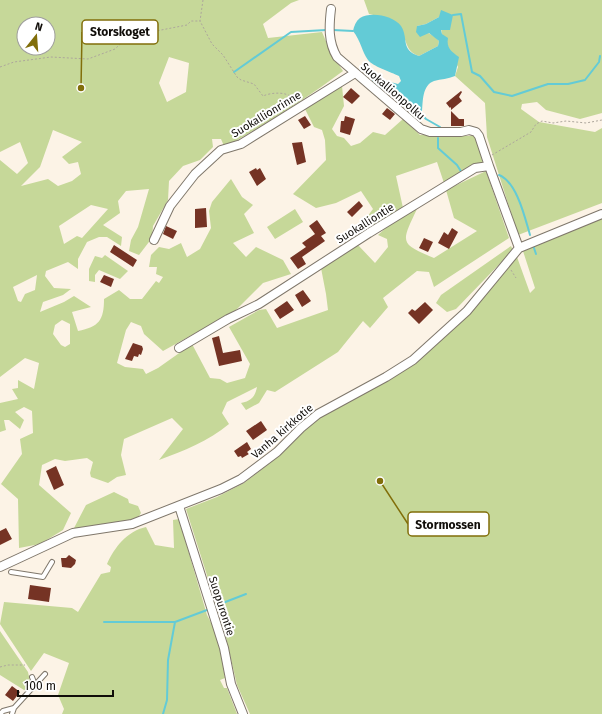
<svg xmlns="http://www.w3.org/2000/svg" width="602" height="714" viewBox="0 0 602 714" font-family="'Fira Sans',sans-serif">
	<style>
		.green { fill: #c6d899; fill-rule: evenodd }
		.water { fill: #63cbd6 }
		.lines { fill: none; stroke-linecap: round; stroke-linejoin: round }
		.stream { stroke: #63cbd6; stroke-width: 2 }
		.building { fill: #753324 }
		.lane-casing { stroke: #7f776b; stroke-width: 6 }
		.street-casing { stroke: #7f776b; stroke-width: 10 }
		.path { stroke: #ada69c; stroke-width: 1; stroke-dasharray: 2 2; stroke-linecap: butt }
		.lane { stroke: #fff; stroke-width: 4 }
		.street { stroke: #fff; stroke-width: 8 }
		.labels { text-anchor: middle; stroke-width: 4; stroke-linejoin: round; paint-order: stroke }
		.street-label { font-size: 11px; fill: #100d09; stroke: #fff }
		.leader { fill: none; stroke: #816e0a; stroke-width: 1.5 }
		.callout-dot { fill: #816e0a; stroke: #fff; stroke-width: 1.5 }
		.callout { fill: #fff; stroke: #816e0a; stroke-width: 1.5 }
		.callout-label { font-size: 12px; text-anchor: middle; font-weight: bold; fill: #100d09 }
	</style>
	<rect width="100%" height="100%" fill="#fcf3e6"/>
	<path class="green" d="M0,0H299L291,3L263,24L268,38L322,32L331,53L343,71C315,92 286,111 256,129C245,135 236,142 224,146L221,139H212L213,147L200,160L183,166L169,181L168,200L153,226L152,238L139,255L129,251L131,240L138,227L149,189L126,191L118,201L120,213L103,225L122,237L121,246L107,237H99L87,242L78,259V269L68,262L46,271L45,276L54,288L71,289L63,295L43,302L40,312L64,302L74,296L91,307L72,312L78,331C99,327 104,320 104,299L119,290L130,299H142L156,281L159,283L163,277L156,274L157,267H149L151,255L159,247L169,249L181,243L187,257L200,249L211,228L209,211L212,202L231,179L242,197L253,205L244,214L254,233L233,243L246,257L256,247L283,260L291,274L263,283L235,311L163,351L144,334L141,326L131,322L126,330L117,363L125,367L143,369L146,374L158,368L192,344L210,378L220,379L227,383L245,378L250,364L229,327L259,310L266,309L277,328L328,310L326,294L321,268L358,245L375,263L388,247L387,239L378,235L389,225L417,209C401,243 399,243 434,258L477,231L454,218L446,190L486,171L509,238L434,287L429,272L417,271L383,298L388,307L370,328L363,321L338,352L275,392L267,390L259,403L246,410L241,403C251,401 255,397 257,387L227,402L222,413L229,424C209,441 183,451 159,460L183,429L172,418L124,439L121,455L126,475L117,477L108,483L91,477L90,473L93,462L87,458L65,461L55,459L42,465L39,485L71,513L63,530L40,544L19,548L18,499L1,484L22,454L20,439L33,433L32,411L24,407L15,412L24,420L20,429L9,420H4L6,430L0,432V403L18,399L12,389L18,388V380L34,389L39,363L25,358L0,377V160L17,174L28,163L20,142L0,152ZM24,24H48V48H24ZM169,57L189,63L186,92L167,102L159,83ZM53,130L82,142L62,157L69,164L78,162L81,174L72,181L58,186L48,179L21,186L40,167ZM91,205L108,209L82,238L77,236L64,244L59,226ZM37,275L35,290L25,294L21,302L18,301L13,287ZM62,320L70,324V344L65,347L61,345L53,334L55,325Z
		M364,0H602V113L580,119L546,110L537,102L522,104L521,109L539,122L595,132L602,128V203L518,235L487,137L485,103L455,76L458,67L442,34L439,17L426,24L417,26L435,37L439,41L438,46L419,56C408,52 408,47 404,37C401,31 395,24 391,19L369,14Z
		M342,86L344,106L332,129L337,136L344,138L351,146L360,143L373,132L385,135L403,119L420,135L476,136L483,163L444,183L437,162L396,176L403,208L369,231L364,221L373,209L361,191L336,203L316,208L293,194L326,160L325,140L322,130L314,127L305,109Z
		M295,209L303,222L275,239L267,227Z
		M602,217V714H250L237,685L224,629L186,509L217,497L244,483L271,462L311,424L330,411L416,362L465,318L517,257L530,293L535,288L522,248Z
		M511,246L513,250L456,309L447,312L436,303L441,295Z
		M105,255L128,271L120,279L99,270L95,275V282L89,281V269L95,256L102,258Z
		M114,492L128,499L129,503L138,506L141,513L137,519L73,530L86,505Z
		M179,519L207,615L218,636L225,678L220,680L224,688H227L237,714H62L64,709L58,695L69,663L44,653L31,671L0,624L4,602L72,608L78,612L101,574L110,572L111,567L107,564C114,548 127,531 146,527L155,545L174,548L173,520Z
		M0,631L28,672L31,686L28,689L24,690L0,675Z"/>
	<path class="water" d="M441,10L453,15L450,30H441L442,34L448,38C446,48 452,52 459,57L455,76C448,79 441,79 434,81C422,85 423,102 422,112H417L390,87L382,89L372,86V77L380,75L383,80L398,84L401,81L399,76C391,72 372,66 368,60C362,52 361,41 353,31C354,26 356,21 360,18C371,11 394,16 401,26C409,38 400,50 419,56L438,46L439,41L429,33L420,37L416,32L417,26L426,24L439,17Z"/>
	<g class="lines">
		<path class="stream" d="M453,15L461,14L472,72L480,76L494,92L512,96L548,84H568L585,80L599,62L600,56
			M333,30L353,31
			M234,72L291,32L326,30
			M419,112L426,119L440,127
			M438,138V148L457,165L462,173
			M499,175C517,182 525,218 530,235
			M533,245L536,254
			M215,606L246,594
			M104,622H175
			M163,714L167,700L168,660L175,622L207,610"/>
	</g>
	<path class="building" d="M351,88L360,96L352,104L343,97Z
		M461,91L462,92L459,97L462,101L451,110V107L450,108L446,103Z
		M387,108L395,114L390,120L382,114Z
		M451,111L459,119H464V126H451Z
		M305,116L311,125L304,129L298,120Z
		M345,116L355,119L350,135L340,132L341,121H344Z
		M302,142L306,162L297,165L292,143Z
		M256,168L257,170L260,168L266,179L257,186L249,172Z
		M359,201L363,206L352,217L347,212Z
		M206,208L207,227L195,228V209Z
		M317,220L326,233L321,236L325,241L302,257L306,264L298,269L290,258L306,247L302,243L315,234L309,226Z
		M166,226L177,231L173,239L163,234Z
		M452,228L458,232L449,249L438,243L444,232L448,235Z
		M424,238L433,242L428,252L419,248Z
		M114,245L137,260L133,267L110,252Z
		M104,275L114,279L111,287L100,282Z
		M303,290L311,301L302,307L295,295Z
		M287,301L294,310L280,319L274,310Z
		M425,302L433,310L419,324L408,313L412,309L415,311Z
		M219,336L223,353L240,350L242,361L219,366L212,338Z
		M133,343L142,346L143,349L141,355L139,354L138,357L134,356L132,361L125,359Z
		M261,421L267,430L253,440L246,431Z
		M247,442L251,449L247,452L249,454L242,458L241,456L238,457L234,451Z
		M56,466L64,485L54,490L46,471Z
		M6,528L12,539L0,545V531Z
		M69,555L76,560L75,564L71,568L62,567L61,558H66Z
		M30,585L51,588L49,602L28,599Z
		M12,686L20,692L13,701L5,695Z"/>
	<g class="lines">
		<defs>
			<path id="lane" d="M11,572L43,577L52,562
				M35,685L45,674
				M0,714L3,711L14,708
				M12,714L14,708L35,685L32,677"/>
			<path id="street" d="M331,9C329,26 328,42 337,57L421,129L430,132H461L469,130L476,132L479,136L489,166
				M154,240L170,206L195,174L221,150L241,144L355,73
				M179,348L228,319L259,304L369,233L475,168L489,166L519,248
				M179,506L224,648L231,684L243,714
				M0,567L73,533L132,524L221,489L241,479L277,452L301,428L318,414L386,377L413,360L467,311L519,248L602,214"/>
		</defs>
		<use href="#lane" class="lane-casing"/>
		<use href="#street" class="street-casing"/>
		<path class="path" d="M203,0L200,21L212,44L223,55L237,77L241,80L254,84L263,96C272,92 290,91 295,101
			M0,67L14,62L51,57L88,59L115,49L133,32L150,29L156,31L187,25L191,21H200
			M492,155L531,132L536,124L542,121L553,123L566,121L586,123L602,120
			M511,270L516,278
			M0,667L8,665H25"/>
		<use href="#lane" class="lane"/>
		<use href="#street" class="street"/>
	</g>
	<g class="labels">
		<g class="street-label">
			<text transform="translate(393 91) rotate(41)" y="4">Suokallionpolku</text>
			<text transform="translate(266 114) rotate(-31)" y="4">Suokallionrinne</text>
			<text transform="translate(365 223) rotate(-32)" y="4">Suokalliontie</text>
			<text transform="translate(282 431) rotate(-41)" y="4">Vanha kirkkotie</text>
			<text transform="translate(222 606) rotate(72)" y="4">Suopurontie</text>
		</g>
	</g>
	<path class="leader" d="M81 88L82 32M380 481L408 524"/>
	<g class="callout-dot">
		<circle cx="81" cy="88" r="4"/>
		<circle cx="380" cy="481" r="4"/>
	</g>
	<g class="callout">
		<rect x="82" y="20" width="76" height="24" rx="4"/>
		<rect x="408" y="512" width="81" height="24" rx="4"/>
	</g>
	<g class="callout-label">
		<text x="120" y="36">Storskoget</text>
		<text x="448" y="529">Stormossen</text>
	</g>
	<g transform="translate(36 36) rotate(17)"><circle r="19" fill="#ffffff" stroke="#9f9e9d"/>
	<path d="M0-3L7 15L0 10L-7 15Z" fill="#816e0a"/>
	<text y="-6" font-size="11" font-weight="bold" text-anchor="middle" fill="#100d09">N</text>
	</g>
	<path d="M18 690v6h95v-6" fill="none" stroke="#100d09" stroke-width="2"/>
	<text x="24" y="690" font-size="12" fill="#100d09" stroke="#ffffff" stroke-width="3" paint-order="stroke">100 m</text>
</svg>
